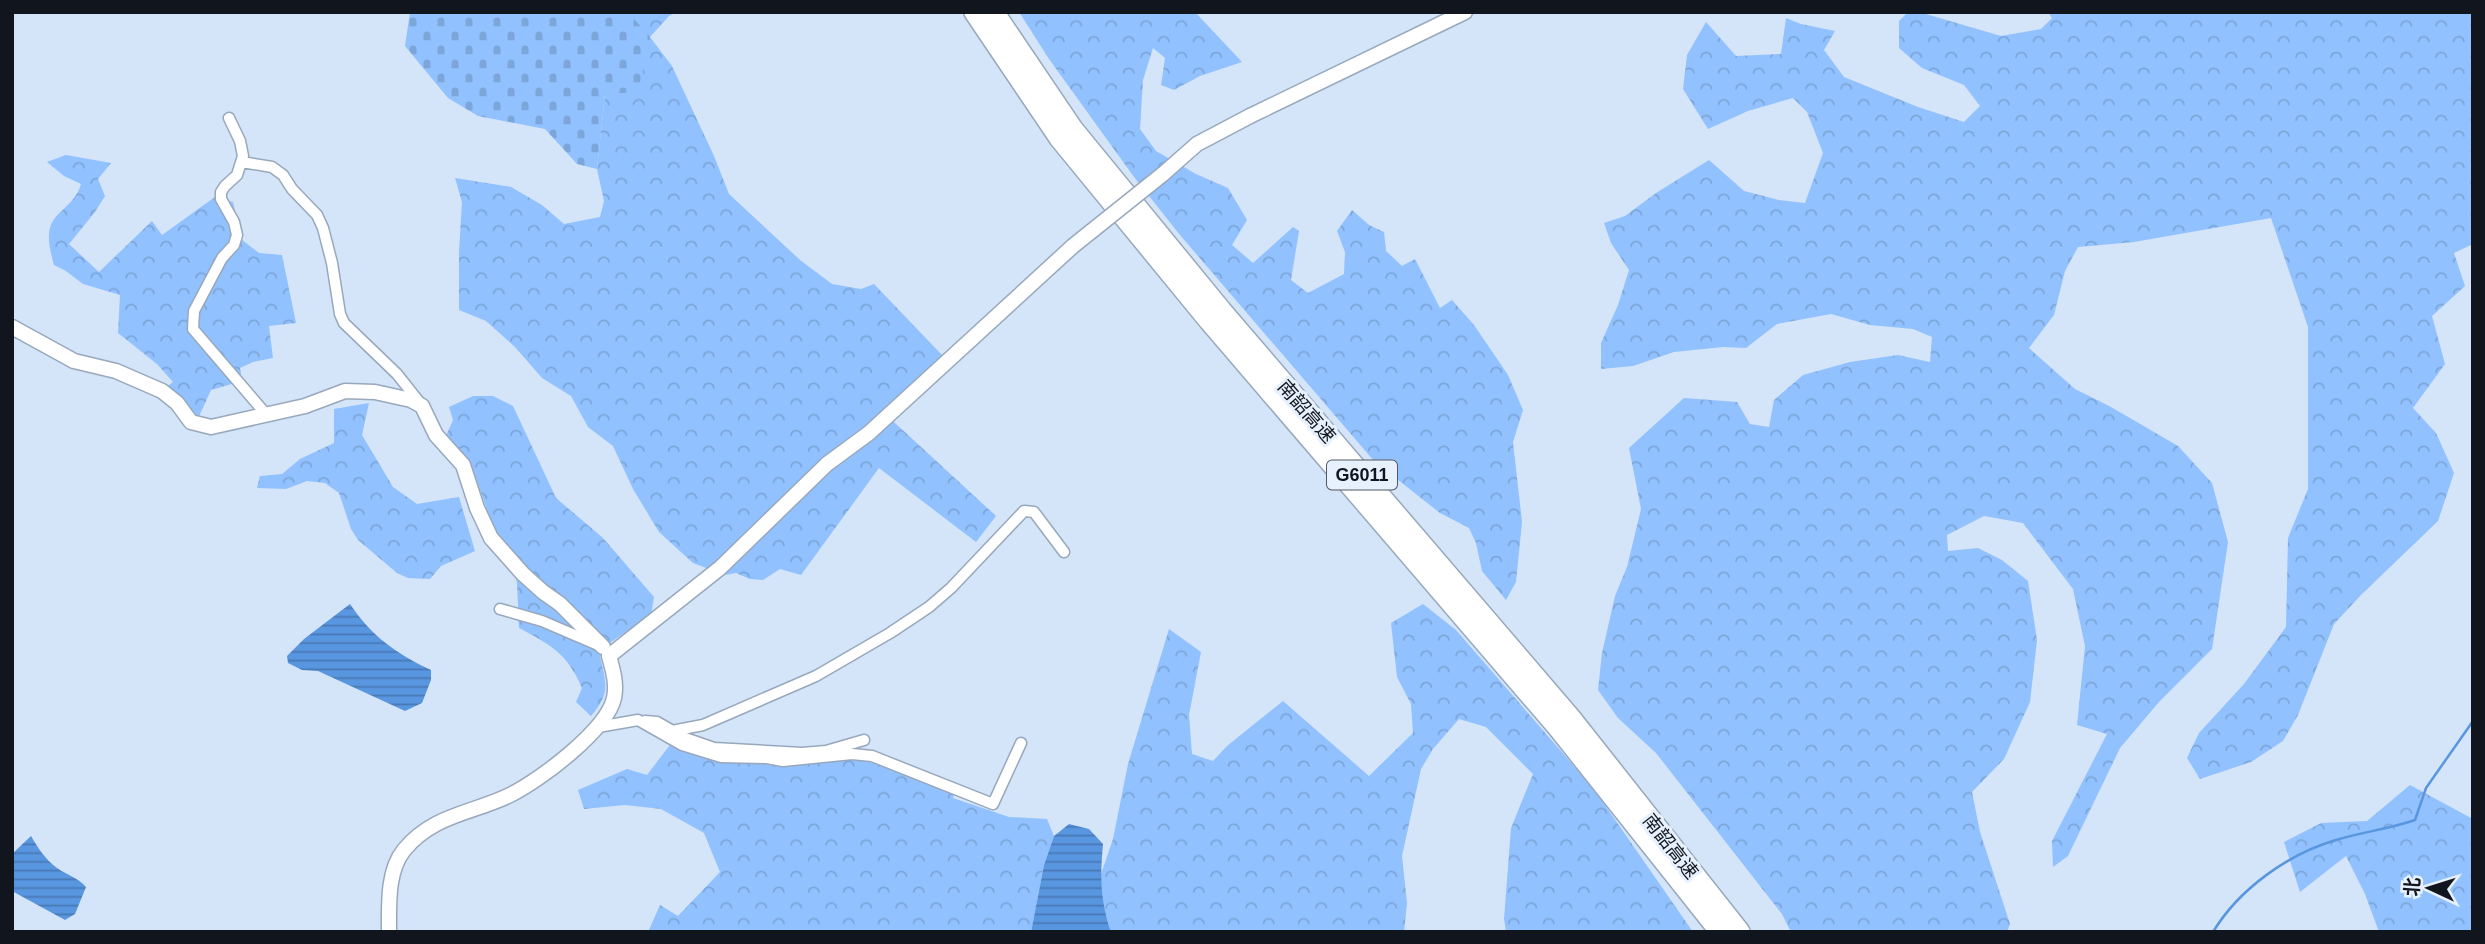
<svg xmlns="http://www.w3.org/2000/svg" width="2485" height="944" viewBox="0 0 2485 944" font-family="Arial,'Noto Sans SC',sans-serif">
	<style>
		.forest { fill: url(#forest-crowns) }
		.cemetery { fill: url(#cemetery-stones) }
		.water { fill: url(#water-rules) }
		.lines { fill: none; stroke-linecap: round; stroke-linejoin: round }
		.stream { stroke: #5996e0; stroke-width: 2.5 }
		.minor-casing { stroke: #98a8bc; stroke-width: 13 }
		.tertiary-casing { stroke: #98a8bc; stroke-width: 17 }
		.motorway-casing { stroke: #98a8bc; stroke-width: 24 }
		.minor { stroke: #fff; stroke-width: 10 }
		.tertiary { stroke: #fff; stroke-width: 14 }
		.motorway { stroke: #fff; stroke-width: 21 }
		.tertiary-bridge-casing { stroke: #98a8bc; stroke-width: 17; stroke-linecap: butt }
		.tertiary-bridge { stroke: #fff; stroke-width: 14 }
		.labels { text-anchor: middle; stroke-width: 6; stroke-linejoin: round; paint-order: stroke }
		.shield { fill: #e7f1fd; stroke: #515861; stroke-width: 2 }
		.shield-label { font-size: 18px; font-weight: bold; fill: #11161e }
		.street-label { font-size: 19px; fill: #11161e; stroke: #e7f1fd }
	</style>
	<defs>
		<pattern id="forest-crowns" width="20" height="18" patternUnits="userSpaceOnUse" patternTransform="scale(1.75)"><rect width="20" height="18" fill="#91c1fe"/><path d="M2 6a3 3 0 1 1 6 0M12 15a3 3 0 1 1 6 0" fill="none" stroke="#7ca5d9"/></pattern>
		<pattern id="cemetery-stones" width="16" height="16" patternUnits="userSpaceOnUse" patternTransform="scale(1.75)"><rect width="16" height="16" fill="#91c1fe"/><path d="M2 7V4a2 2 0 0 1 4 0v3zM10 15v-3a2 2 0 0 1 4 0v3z" fill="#7ca5d9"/></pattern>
		<pattern id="water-rules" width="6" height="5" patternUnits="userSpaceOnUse" patternTransform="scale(1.75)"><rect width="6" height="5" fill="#5996e0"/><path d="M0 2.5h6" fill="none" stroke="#4879b5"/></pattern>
	</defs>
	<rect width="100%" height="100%" fill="#d4e4f9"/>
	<path class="forest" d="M632,12H677L669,16L650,37L672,66L714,156L729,194L800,260L832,284L861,289L874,284L942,355L882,411L996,516L976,542L879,468L801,575L780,569L763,580L750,579L736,573L725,575L693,563L659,532L633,489L613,446L588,427L571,396L542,378L515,347L486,321L459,310V252L462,202L455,178L511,187L542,205L564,224L600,217L604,201L597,169L605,94L649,37L630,15Z
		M1019,12H1195L1242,62L1200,76L1174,90L1161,85L1165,58L1153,48L1143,80L1140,129L1156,151L1196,174L1228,188L1247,220L1232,245L1253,263L1293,227L1299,231L1291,280L1308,293L1344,274L1345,252L1337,231L1352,210L1369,225L1384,232L1386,251L1402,266L1415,259L1440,308L1452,300L1474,325L1508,375L1523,410L1513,442L1522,522L1516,582L1506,600L1482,571L1476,543L1469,528L1440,513L1374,461L1180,235L1134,177L1049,59Z
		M1908,12H1919L2001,36L2041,29L2052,18L2048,12H2473V244L2454,253L2465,286L2432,316L2445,364L2413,408L2436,433L2454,473L2438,521L2361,595L2334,624L2298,715L2283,741L2251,762L2200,779L2187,758L2199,733L2244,684L2286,627L2288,538L2308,489V327L2271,218L2134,242L2078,247L2065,271L2054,315L2029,348L2075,389L2111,407L2178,446L2212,483L2228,542L2212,649L2159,702L2120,748L2068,856L2053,867L2052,841L2107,734L2077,725L2085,646L2073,589L2023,523L1984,516L1947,535L1948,551L1978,548L2002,560L2028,581L2037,640L2030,702L2004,759L1972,792L1980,832L2010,924L2007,932H1791L1782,914L1656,753L1618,718L1598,690L1602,653L1615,596L1627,567L1641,509L1629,448L1684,398L1737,402L1750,424L1769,427L1774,400L1803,375L1850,362L1898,355L1930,362L1932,337L1913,329L1870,325L1831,314L1777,324L1746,348L1723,347L1674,352L1633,366L1601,369V343L1618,305L1629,270L1611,243L1604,223L1625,216L1656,193L1709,160L1744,191L1779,200L1805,203L1823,153L1807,112L1793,98L1748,111L1708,129L1683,89L1687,55L1706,22L1736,56L1781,54L1786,18L1801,24L1835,31L1824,50L1844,77L1918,107L1964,122L1980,106L1964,85L1922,68L1899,48V21Z
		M66,155L111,163L98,179L105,196L95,212L69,244L99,272L152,221L162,235L215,197L233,202L241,239L259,253L282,255L296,323L269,326L273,358L253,362L240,368L242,381L211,390L196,423L162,391L173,382L157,364L118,333L120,295L83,284L66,271L54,265C51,253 46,238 51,225C57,210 75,205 81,184L64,176L47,162Z
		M473,396H493L513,406L556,498L603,538L654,597L651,615L611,642L600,656C606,684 611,693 591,716L576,702L582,688C567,653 551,645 519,628L517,583L510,550L493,527L470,461L446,436L453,420L449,407Z
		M369,403L362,435L393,487L417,504L459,497L475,551L441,566L430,579L408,578L397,573L358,540L351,529L339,493L325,483L307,481L286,489L257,488L260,476L282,474L300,459L334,443V409Z
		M1423,604L1456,630L1593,788L1693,932H1506L1504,919L1511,828L1533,774L1486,727L1459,719L1433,749L1421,769L1402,856L1407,903L1404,932H1111L1103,906L1100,877L1113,839L1128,764L1169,629L1201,652L1189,715L1192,754L1213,761L1227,746L1283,701L1369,776L1413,733L1411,704L1397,677L1391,623Z
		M673,741L852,754L955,791L953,798L1009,817L1047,819L1054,836L1044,865L1031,932H648L660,905L678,916L720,872L704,833L661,809L625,805L584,809L578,790L627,769L647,775Z
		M2410,785L2471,818L2473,817V932H2379L2365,894L2346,856L2300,892L2284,842L2321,823L2367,821Z"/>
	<path class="cemetery" d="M410,12H628L650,37L638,92L605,94L597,169L577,164L545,129L478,116L448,98L405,46Z"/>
	<path class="water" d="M350,604C371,636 397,654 431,670V680L422,703L405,711L318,671L302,670L288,663L287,656L304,639Z
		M1069,824L1089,829L1103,844C1100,878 1100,899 1111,932H1031L1044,865L1054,836Z
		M31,836C38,848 45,859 57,868C67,875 77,877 86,887L75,914L65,920L12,891V854Z"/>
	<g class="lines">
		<path class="stream" d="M2213,932C2239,889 2288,854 2336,840C2362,832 2389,829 2415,820L2426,788L2473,721"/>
		<defs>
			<path id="minor" d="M229,118L240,141L243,156L237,175L225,186L221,192V199L234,222L237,235L234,245L222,258L194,311L193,329L265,413
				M242,162L272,167L283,175L292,189L317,215L323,228L332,263L340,314L344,323L397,374L420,403
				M500,609L542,621L598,645
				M645,721L657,722L685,738L714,748L802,753L826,751L864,740
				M598,727L638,720L682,745L721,757L767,758L783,761L852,754L872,756L993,804L1021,743
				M672,731L703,725L816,676L890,633L929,607L951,588L1024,511L1034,512L1064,552"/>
			<path id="tertiary" d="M1163,174L1197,144L1250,116L1465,12
				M12,327L74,361L116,371L162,391L177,403L191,422L211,427L305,406L345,391L375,392L411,400L422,406L436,435L463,465L477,508L491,538L523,574L543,592L560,604L603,647
				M389,932C389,905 387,871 404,850C433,814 475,813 512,794C540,780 607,730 614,698C617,684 613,670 609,656L720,568L827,464L869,433L1073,246"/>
			<path id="motorway" d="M975,12L1060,138L1210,321L1559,728L1721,932
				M993,12L1072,129L1221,311L1570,718L1739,932"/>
		</defs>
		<use href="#minor" class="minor-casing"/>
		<use href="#tertiary" class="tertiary-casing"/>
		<use href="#motorway" class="motorway-casing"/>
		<use href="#minor" class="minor"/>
		<use href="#tertiary" class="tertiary"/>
		<use href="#motorway" class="motorway"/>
		<defs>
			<path id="tertiary-bridge" d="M1073,246L1163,174"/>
		</defs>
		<use href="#tertiary-bridge" class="tertiary-bridge-casing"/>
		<use href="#tertiary-bridge" class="tertiary-bridge"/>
	</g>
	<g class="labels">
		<rect class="shield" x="1327" y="460.5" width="70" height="29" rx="5"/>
		<g class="shield-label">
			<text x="1362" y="481">G6011</text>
		</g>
		<g class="street-label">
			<text transform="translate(1307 411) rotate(49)" y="7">南韶高速</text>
			<text transform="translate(1671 846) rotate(52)" y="7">南韶高速</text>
		</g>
	</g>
	<rect width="2485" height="944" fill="none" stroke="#11161e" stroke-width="28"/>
	<g transform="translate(2429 888) rotate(274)" stroke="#e7f1fd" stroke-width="5" paint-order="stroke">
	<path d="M0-5L12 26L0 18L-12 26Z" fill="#11161e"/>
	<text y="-10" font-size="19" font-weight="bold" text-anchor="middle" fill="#11161e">北</text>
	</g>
</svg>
